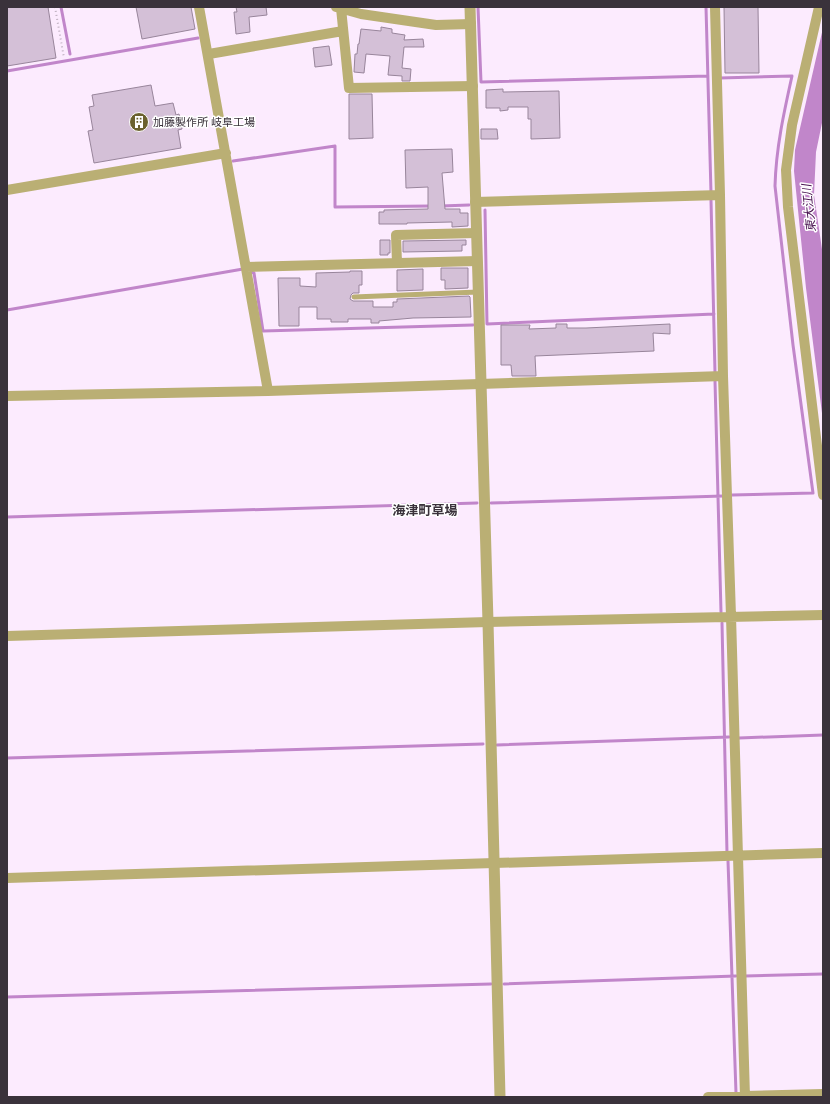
<svg xmlns="http://www.w3.org/2000/svg" width="830" height="1104" viewBox="0 0 830 1104" font-family="'PT Sans','Noto Sans JP',sans-serif">
	<style>
		.water { fill: #c186ca }
		.lines { fill: none; stroke-linecap: round; stroke-linejoin: round }
		.stream { stroke: #c186ca; stroke-width: 3 }
		.building { fill: #d4c0d7; stroke: #98859b }
		.path { stroke: #bdafbe; stroke-width: 2; stroke-dasharray: 1 3; stroke-linecap: butt }
		.service { stroke: #baaf74; stroke-width: 5 }
		.minor { stroke: #baaf74; stroke-width: 10 }
		.tertiary { stroke: #baaf74; stroke-width: 11 }
		.labels { text-anchor: middle; stroke-width: 3; stroke-linejoin: round; paint-order: stroke }
		.poi-label { font-size: 11px; fill: #3a323b; stroke: #fff; text-anchor: start }
		.water-label { font-size: 12px; font-style: italic; fill: #440d4c; stroke: #fff }
		.quarter-label { font-size: 13px; font-weight: bold; fill: #3a323b; stroke: #fff }
	</style>
	<rect width="100%" height="100%" fill="#fcebfe"/>
	<path class="water" d="M823,28V118L816,152L814,195L823,256V421L806,288L794,171L795,150Z"/>
	<g class="lines">
		<path class="stream" d="M61,7L70,54
			M478,7L481,82L708,76
			M706,7L711,193
			M7,71L198,38
			M720,78L792,76C784,112 776,148 775,186L793,345L813,493L732,495
			M233,161L335,146V207L431,206
			M711,200L715,373
			M441,206L469,205
			M485,210L487,324L714,314
			M251,272L254,273L263,331L473,325
			M7,310L243,269
			M715,381L721,612
			M491,503L723,496
			M7,517L477,503
			M722,623L727,853
			M739,738L823,735
			M497,745L729,737
			M7,758L483,744
			M728,861L736,1093
			M745,976L823,974
			M504,984L736,976
			M7,997L491,984"/>
	</g>
	<path class="building" d="M7,7H48L56,58L7,66Z
		M136,7H191L195,29L142,39Z
		M236,7H266L267,15L249,17L250,32L236,34L234,12H237Z
		M724,7H758L759,73H725Z
		M381,27L392,29V33L405,35L404,40L423,39L424,47H404L402,68L411,69L410,81H402V76L388,75L390,56L366,54L364,73L354,72L355,54H357L358,44H359L361,29L381,31Z
		M329,46L332,65L315,67L313,48Z
		M151,85L155,106L173,103L176,115L179,114L182,129L178,130L181,148L94,163L88,131L93,130L89,107L94,106L92,95Z
		M503,89V92L559,91L560,138L531,139V119H528V107H508V110L500,111V108H486V90Z
		M349,94H372L373,138L349,139Z
		M481,129H497L498,139H481Z
		M452,149L453,172L442,173L445,209H460V213H468V226L452,227V222L407,223V224H379V212H384V210L428,209V187L406,188L405,150Z
		M380,240H390V253H388V255H380Z
		M466,240V245H462V251L403,252V241Z
		M441,268H468V288L445,289V280H441Z
		M423,269V290L397,291V270Z
		M350,271H362V285H359V293H353L351,295L350,299L353,301H373V307H393V302H397V299L469,296L470,297L471,317L413,318L379,321V323H371V319H348V322H331V319H317V307H299V326H279L278,278H300V286L316,287V273L350,272Z
		M556,324H567V328H586L670,324V334L653,333L654,351L535,356L536,376H512L511,365H501V325H530L529,329L556,328Z"/>
	<g class="lines">
		<path class="path" d="M55,7L64,58"/>
		<path class="service" d="M354,297L478,292"/>
		<path class="minor" d="M199,7L268,391
			M336,7L361,14L436,25L471,24
			M715,7L720,195L723,376L731,616L745,1097
			M819,7L792,125L786,170L788,207L823,495
			M341,8L349,88L473,86
			M209,54L343,31
			M7,190L226,153
			M475,202L720,195
			M397,263L396,235L476,233
			M246,267L477,261
			M7,396L268,391L723,376
			M7,636L488,622L823,615
			M7,878L823,853
			M708,1097L823,1094"/>
		<path class="tertiary" d="M470,7L488,622L500,1097"/>
	</g>
	<defs>
		<symbol id="building-disc" viewBox="-11 -11 22 22"><circle r="9.5" fill="#6b612e" stroke="#fff"/><path d="M-4-6H4V6H1V3H-1V6H-4ZM-2.5-4.3h1.7v1.8h-1.7ZM.8-4.3h1.7v1.8H.8ZM-2.5-1h1.7V.8h-1.7ZM.8-1h1.7V.8H.8Z" fill="#fff"/></symbol>
	</defs>
	<g fill-rule="evenodd">
		<use href="#building-disc" x="128" y="111" width="22" height="22"/>
	</g>
	<g class="labels">
		<g class="poi-label">
			<text x="153" y="126">加藤製作所 岐阜工場</text>
		</g>
		<g class="water-label">
			<text transform="translate(809 208) rotate(-96)" y="4">東大江川</text>
		</g>
		<g class="quarter-label">
			<text x="425" y="515">海津町草場</text>
		</g>
	</g>
	<rect width="830" height="1104" fill="none" stroke="#3a323b" stroke-width="16"/>
</svg>
